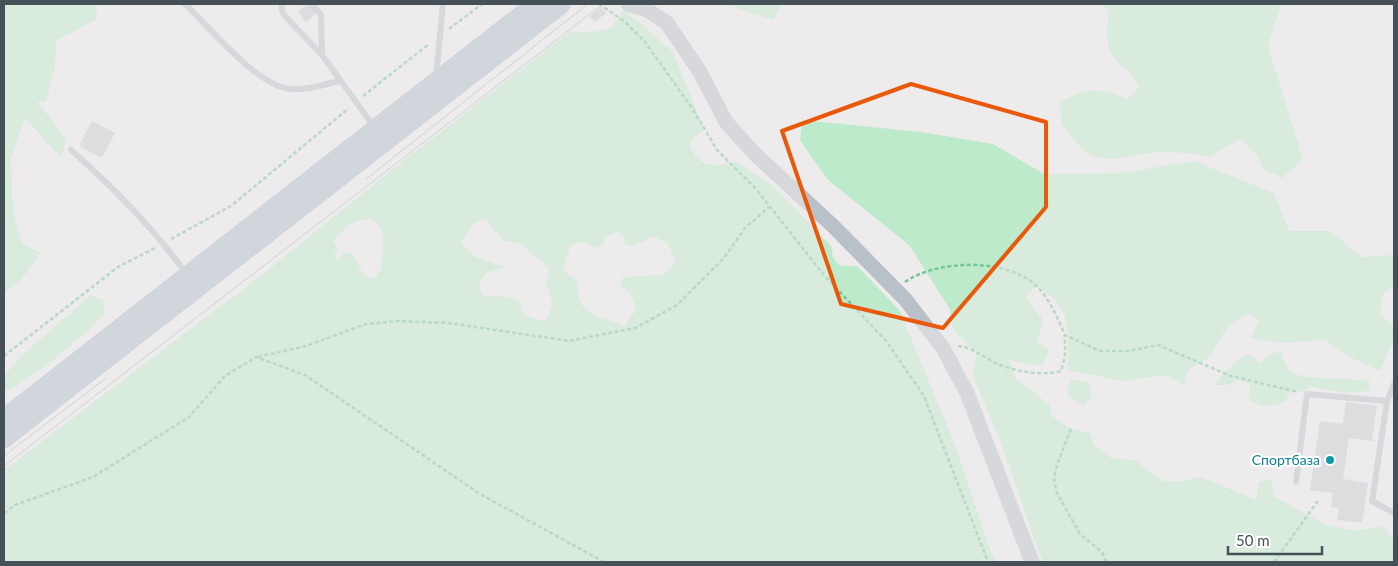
<svg xmlns="http://www.w3.org/2000/svg" width="1398" height="566" viewBox="0 0 1398 566" font-family="Lato,sans-serif">
	<style>
		.green { fill: #bceacb; fill-rule: evenodd }
		.building { fill: #c7c9ce }
		.lines { fill: none; stroke-linecap: round; stroke-linejoin: round }
		.path { stroke: #77c49a; stroke-width: 2.5; stroke-dasharray: 4 2.5; stroke-linecap: butt }
		.service { stroke: #b8c1c7; stroke-width: 6 }
		.tertiary { stroke: #b8c1c7; stroke-width: 15 }
		.primary { stroke: #adbdc9; stroke-width: 20 }
		.tram { stroke: #aeb1b6; stroke-width: 1 }
		.marked { fill: none; stroke: #e8590c; stroke-width: 4; stroke-linejoin: round }
		.culture-dot { fill: #0f9aa8; stroke: #fff; stroke-width: 2 }
		.labels { text-anchor: middle; stroke-width: 4.5; stroke-linejoin: round; paint-order: stroke }
		.culture-label { font-size: 14px; fill: #0d838f; stroke: #fff; text-anchor: end }
	</style>
	<rect width="100%" height="100%" fill="#eeebec"/>
	<path class="green" d="M4,4H96L97,19L56,41L55,66L46,102L37,101L66,139L61,158L25,118L11,158L13,212L22,243L40,253L21,280L4,292Z
		M730,4H779L781,7L773,20L737,8Z
		M1101,4H1281L1268,46L1303,160L1282,178L1264,169L1256,155L1241,139L1208,157L1190,153L1159,152L1111,159L1093,156L1080,147L1062,125L1059,104C1086,86 1098,88 1128,99L1139,87C1130,71 1130,73 1117,61C1103,49 1107,25 1109,9Z
		M624,9L673,52L704,128L689,144C700,169 712,166 736,162L771,184L831,246L833,257L839,265L858,267L900,311L958,453L990,549L997,562H4V470L262,275L389,172L571,31L587,33L612,28ZM368,219L378,223L384,236L381,269L374,279L364,276L353,254L345,252L338,260L334,256L338,248L334,241C344,228 351,221 368,219ZM486,219L503,241L521,244L549,269L546,284L553,304L545,322L524,315L519,300L500,296L485,297L479,289C483,270 489,273 506,267C488,262 470,259 461,241L473,224ZM618,232L624,237L625,244L632,247L653,236L668,244L676,261L663,275C648,276 635,274 621,279L620,285L630,292L636,309L625,326C599,314 576,319 578,282L563,270L571,245L581,242L597,248L604,244L605,237Z
		M802,120L921,132L993,144L1044,174L1122,173L1194,161L1274,193L1289,231H1330L1361,257L1394,255V286L1382,295L1380,315L1394,326V339L1380,371L1350,357L1324,340L1281,343L1251,338L1259,320L1251,315C1225,320 1224,335 1211,355C1206,361 1194,366 1188,370L1184,386L1166,375L1123,381L1068,370C1067,331 1075,308 1036,286L1025,296L1043,320L1037,342L1050,351L1042,366L1009,360L1016,378L1050,406L1052,416L1071,429L1090,433L1094,445L1111,458L1134,460L1163,481L1175,482L1201,477L1256,500L1259,482L1271,479L1274,497C1299,508 1322,528 1350,530C1359,531 1371,528 1381,526L1394,539V562H1045L1041,558L1000,440L972,374L977,354L953,330L950,309L909,245L827,179L800,140Z
		M91,295L103,300L104,314C75,344 43,370 7,391L4,389V376L21,356Z
		M1281,352C1283,357 1286,367 1289,370C1302,383 1349,375 1370,382L1368,391L1345,393L1312,387L1302,392L1290,389L1286,401C1272,408 1262,408 1249,400L1250,384L1238,380L1228,385H1215C1222,373 1237,359 1249,354L1259,363L1273,353Z
		M1072,379L1089,383L1092,397L1083,405L1068,396L1067,388Z"/>
	<path class="building" d="M308,4L317,13L306,22L298,11Z
		M601,7L606,13L595,22L590,16Z
		M92,121L115,133L102,158L79,146Z
		M1346,402L1377,406L1372,441L1349,438L1343,479L1368,483L1362,523L1337,520L1339,508L1331,507L1333,493L1310,490L1320,421L1343,424Z"/>
	<g class="lines">
		<path class="path" d="M599,4L624,21L645,42L692,108L717,150L756,189L823,274L886,341L924,396L988,562
			M449,29L482,4
			M363,96L429,44
			M171,239L231,206L349,108
			M905,282C936,260 1003,258 1033,283C1049,296 1057,317 1065,335L1100,351H1128L1158,345L1231,376L1298,392
			M958,346C974,348 986,359 1000,365C1019,372 1042,376 1061,371L1065,356V335
			M4,356L118,267L155,248
			M258,357L306,346L366,324L398,321L449,323L569,341L635,328L677,305L724,258L745,228L769,207
			M1071,429L1058,462L1054,477L1056,491L1080,534L1102,552L1106,562
			M4,513L15,505L93,477L189,417L225,376L256,357L305,375L480,494L604,562
			M1274,562L1318,501"/>
		<path class="service" d="M185,4C209,27 258,87 291,89C307,90 323,85 339,81
			M281,4L283,14L322,55L375,128
			M312,4L321,15L322,54
			M436,77L443,4
			M71,150C114,188 153,227 187,275
			M1394,384L1387,401L1372,501L1394,513
			M1296,482L1307,394L1387,401"/>
		<path class="tertiary" d="M628,4L649,11L667,23L700,72L726,122L756,155L833,226L905,299L943,348L967,393L1032,562"/>
		<path class="primary" d="M4,419L536,4
			M4,438L561,4"/>
		<path class="tram" d="M366,179L588,4
			M4,456L106,378
			M4,466L603,4"/>
	</g>
	<path d="M0 0H1398V566H0ZM911,84L1046,122V207L943,328L841,304L782,131Z" fill="#eeebec" fill-opacity=".55" fill-rule="evenodd"/>
	<path class="marked" d="M911,84L1046,122V207L943,328L841,304L782,131Z"/>
	<circle class="culture-dot" cx="1330" cy="460" r="5"/>
	<g class="labels">
		<g class="culture-label">
			<text x="1320" y="465">Спортбаза</text>
		</g>
	</g>
	<rect width="1398" height="566" fill="none" stroke="#465057" stroke-width="10"/>
	<path d="M1228 546v8h94v-8" fill="none" stroke="#465057" stroke-width="2.5"/>
	<text x="1236" y="546" font-size="15" fill="#465057" stroke="#ffffff" stroke-width="4" paint-order="stroke">50 m</text>
</svg>
